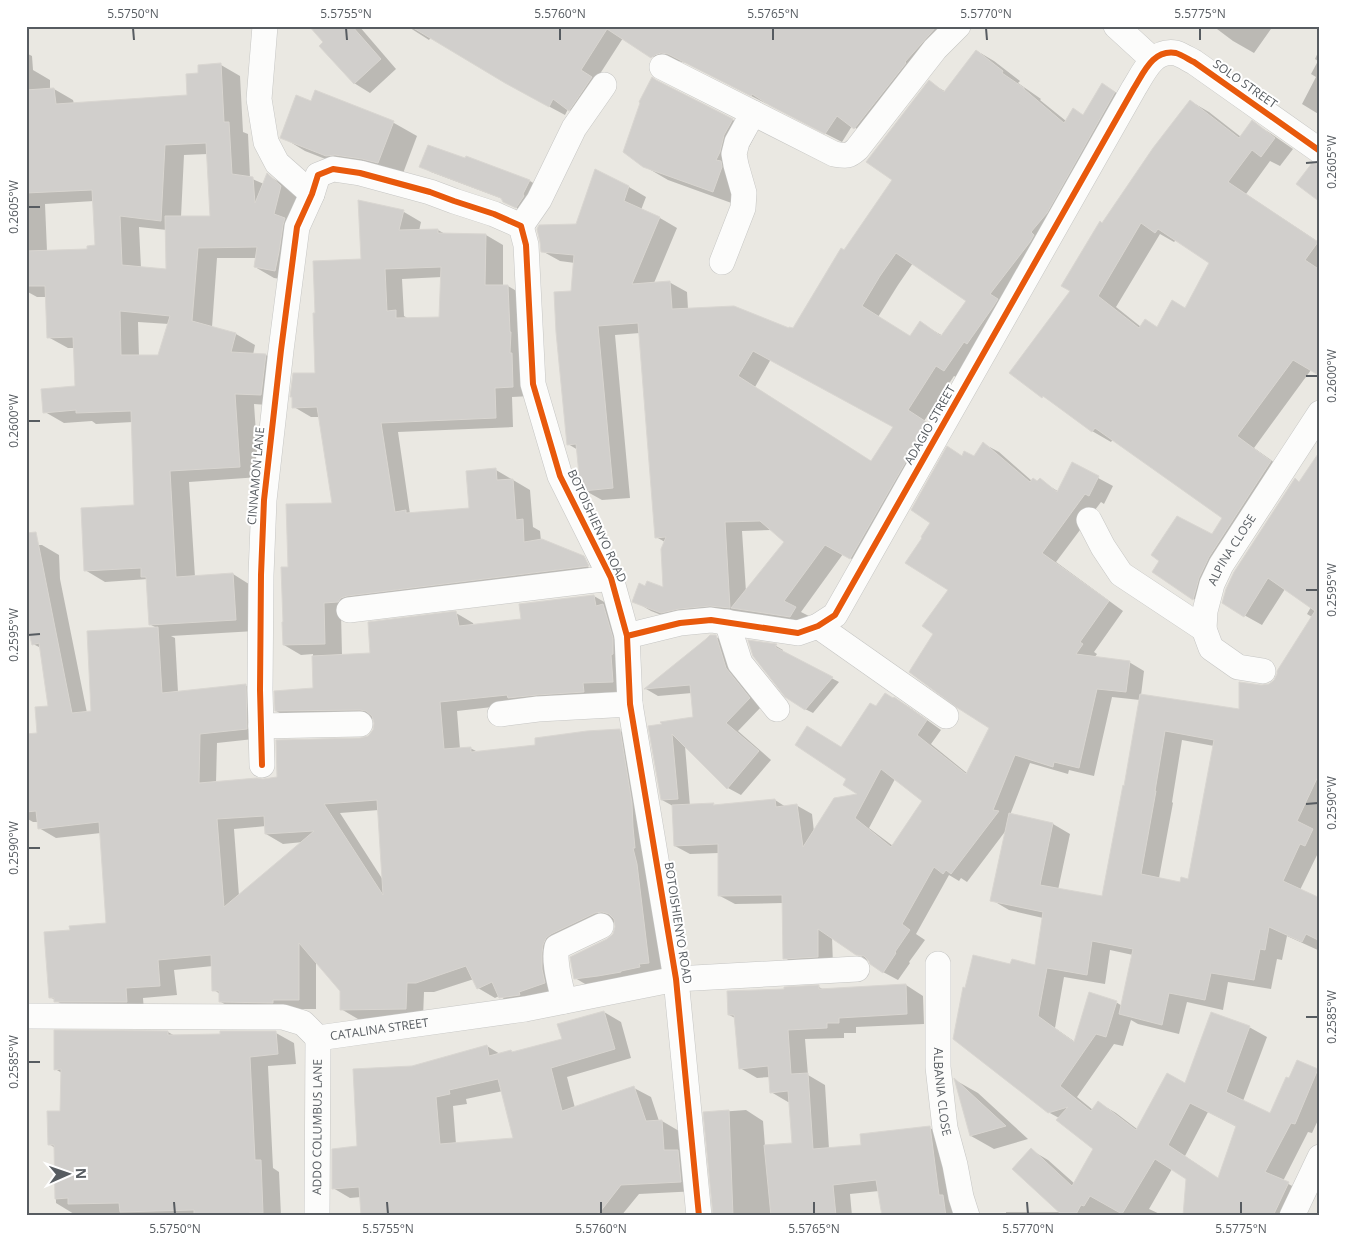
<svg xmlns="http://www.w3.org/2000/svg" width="1346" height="1242" viewBox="0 0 1346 1242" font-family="'Open Sans',sans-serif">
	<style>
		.shadow { fill: #0003; fill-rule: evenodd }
		.building { fill: #d1cfcc; stroke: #d9d6d1; fill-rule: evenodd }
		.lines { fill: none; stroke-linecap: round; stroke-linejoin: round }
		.minor-casing { stroke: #c6c6c4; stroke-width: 26 }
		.minor { stroke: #fcfcfb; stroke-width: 25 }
		.cycleway-casing { stroke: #fff; stroke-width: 9 }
		.cycleway { stroke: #e8590c; stroke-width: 6 }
		.ticks { fill: none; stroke: #575c61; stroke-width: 2 }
		.labels { text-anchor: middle; stroke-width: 4; stroke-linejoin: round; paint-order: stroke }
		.street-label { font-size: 12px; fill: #575c61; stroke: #fff }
		.neatline { fill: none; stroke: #575c61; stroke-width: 2 }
		.ticks-label { font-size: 12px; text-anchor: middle; fill: #575c61 }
	</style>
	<rect width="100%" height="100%" fill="#eae8e2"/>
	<path class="shadow" d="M311,26H359L396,69L370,93L354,83L325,42Z
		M407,26H945L871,137L852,126L842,142L787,114L768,103L767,104L686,63L678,61L668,66L623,38L596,80L585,119L568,109L565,115L522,92L431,37L429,40Z
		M1197,26H1205L1202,29Z
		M1213,26H1273L1254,53L1233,41Z
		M1320,48V115L1302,104L1316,77L1311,74L1318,61L1315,59Z
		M977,51L994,61L1020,81L1018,83L1041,99L1040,100L1066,121L1083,116L1103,85L1120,95L962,380L954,376L924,421L944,434L868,568L843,554L801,612L813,618L808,627L679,622L651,611L634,601L646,587L665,589V542L656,537L640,333L615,335L630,498L602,500L584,490L578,450L568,444L573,293L575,263L560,261L542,251L629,187L646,197L641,210L660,218L677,228L654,283L669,282L687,292L688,309L793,330L894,180L929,82L946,92ZM913,263L968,300L943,336L920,323L910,337L878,317L898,285ZM771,359L894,427L872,462L755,387ZM772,530L785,542L746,592L742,531Z
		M26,53L32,56L33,70L50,80V89H54L73,100L74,104L188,96L187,75L200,74L199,66L221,65L240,76L243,132L248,134L250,178L264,184L267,175L286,186L300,198L294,224L304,230L302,236L298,263L294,281L274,278L255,267L257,258H217L212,327L236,334L255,345L253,355H266L285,367L281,406L254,404L259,477L189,482L195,577L233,574L252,586L255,631L171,636L175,638L178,692L245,685L262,695L263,738L217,743L216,783L257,780L263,781L278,778L277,741L360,740L369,737L374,731L376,723L374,719L293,720L276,711V692L314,689L313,654L301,655L284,645L283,624H285L282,568H289L287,505L333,504L320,417H311L294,407L293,397L291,396L294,374H316L314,314H316L314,262L362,261L360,201L404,212L421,222L419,231L438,230L445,234L486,235L503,245V286H508L525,296L527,343L528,344L527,363L529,364L531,396L512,397L513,427L398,432L410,514L470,509L467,472L496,470L530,490L533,527L540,531L541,541L583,557L586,559H584L591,572L593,571L587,559L601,567L605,576L365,605L358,608L356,611L341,613L342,655L372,654L369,623L456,613L473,623L474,626L523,620L521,605L594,596L611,606L612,611L620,616L630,649V664H628L630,691L600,693V701L555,704L526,708L520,704L457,711L460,749L470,748L478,752L537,746L536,739L587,733L619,730L636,740L649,814L650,837L652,857H649L654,875L666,972L656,974L657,977L638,980V981L616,986L592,988L575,978L572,957L608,940L614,934L617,927L615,922L568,943L563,948L560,955L558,964L559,979L562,993L535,1002L536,1005L517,1007L499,996L495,998L478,988L474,979L434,992H424L423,1018L358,1019L341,1009V991L316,961V1009H290V1012H238L221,1002L220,994L214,990L213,966L174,970L177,995L143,998L144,1011H73L50,997L45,934L71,931V927L107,924L101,833L56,838L39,828L38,822H33L26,818V735L38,734L36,708L49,707L41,648L33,644L26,616V545H42L59,555L60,579L87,713L92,712L88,632L157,628L151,625L148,579L105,582L85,570L82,509L135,506L133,422L96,424L92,421L64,423L45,412L42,390L76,388L74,348H68L48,337L47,297H37L26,291ZM208,154L211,217H181L184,155ZM94,201L97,247H88L89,250L47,251L45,204ZM139,227L167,230V270L141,268ZM442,277L440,318L409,319L404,316L402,279ZM138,322L169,324L159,357H139ZM379,810L383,880L340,813ZM266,826V834L283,844L303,842L239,896L234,829Z
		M668,87L733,120L756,134L748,149L739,174L737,205L668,180L644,166Z
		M316,92L394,123L417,136L402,176L351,169L305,151L282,137L311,103Z
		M1190,101L1209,112L1241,137L1252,122L1270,133L1293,149L1280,166L1270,161L1246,194L1320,243V375L1311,370L1254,448L1289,473L1227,568L1212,609L1194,599L1153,572L1213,536L1224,517L1113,439L1111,442L1092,431L1057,405L1043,396L1072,291L1103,224ZM1160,234L1174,242L1176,240L1211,263L1186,310L1158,328L1141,327L1116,307Z
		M466,158L530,181L540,187L527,213L504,202L503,199L431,172L421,166L466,159Z
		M984,444L999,452L1032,481L1038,483L1040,480L1059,492L1072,464L1113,486L1104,504L1101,502L1056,562L1123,611L1094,652L1097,654L1094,658L1129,662L1144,671L1141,695L1240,711L1261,686L1269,685L1276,680L1312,617L1307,614L1311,607L1285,589L1262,625L1244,615L1300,483L1320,460V854L1318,853L1300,890L1320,899V951L1287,936L1282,960L1277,959L1271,989L1228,982L1223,1010L1187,1002L1179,1034L1138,1024L1131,1020L1123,1046L1114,1044L1077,1097L1093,1110L1099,1103L1116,1113L1137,1129L1249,1027L1267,1037L1243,1101L1270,1114L1298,1061L1320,1072V1116L1312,1133L1308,1132L1283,1181L1305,1193L1295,1216H1184L1187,1179L1172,1169L1149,1209L1164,1216H1006V1212H1061L1031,1150L1048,1160L1075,1184L1095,1149L1059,1118L1048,1112L1011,966H1036L1043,918L1009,910L992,900L1007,829L967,882L961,878L959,881L949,875L916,934L925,940L909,962L910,963L898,980L883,972L870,962L832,937L833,965L800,967L785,958L783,903L735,904L720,896L719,853L690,854L675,846L673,806L662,800L650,727L694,719L692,693L658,696L646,689L707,640L716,637L729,644L762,706L738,731L771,760L741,795L728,788L685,746L690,806L714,805L716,806L775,800L786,807L796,805L812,814L814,832L861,795L848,779L842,748L876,708L894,698L909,707L941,730L931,744L968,774L991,728L935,634L950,590L932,522L963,457L975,458ZM1112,697L1140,700L1125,787L1103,897L1058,890L1070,834L1053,824L1010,815L1030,763L1068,774L1069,770L1094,776ZM1182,740L1214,746L1189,880L1181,883L1159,878L1173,803L1172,802ZM895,779L924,801L893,846L869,828ZM1110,950L1133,955L1122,1006L1116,1002L1075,1042L1055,1028L1064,977L1105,984ZM1208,1112L1237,1127L1219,1179L1185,1156Z
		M750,642L776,646L783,650L782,652L839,682L813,713L805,709Z
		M906,985L923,996L924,1024L856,1027V1033H844V1038L805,1039L808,1075L825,1085L829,1149L862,1147L930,1128L948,1138L962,1216H883L879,1191L850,1194L852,1216H714L705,1113L746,1110L763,1121L765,1146L794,1144L790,1102H788L771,1092L770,1077L757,1078L740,1068L735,1018L729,1015L786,990L819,987L824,990Z
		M604,1012L621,1022L631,1058L567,1077L575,1108L634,1088L651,1097L659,1121H662L679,1131L680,1152L695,1161L698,1191L639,1194L621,1216H362L361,1197L350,1198L333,1188L412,1068L487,1046L500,1054L514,1053L563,1040ZM503,1091L515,1140L456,1144L453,1106L467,1104L466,1099Z
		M168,1032L175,1036L276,1033L294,1043L296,1064L268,1066L273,1168L279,1172L281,1216H129L124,1213L74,1214L56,1203L55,1148L49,1144L62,1112V1073L55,1069Z
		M955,1080L978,1093L1028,1139L994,1149L971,1136Z"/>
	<path class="building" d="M309,26H352L381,59L354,84L319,46L323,42Z
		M410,26H937L905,62L906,63L854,129L837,116L825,134L769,105L752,94L751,96L668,54L661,53L655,55L651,58L607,29L581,70L592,77L569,111L553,99L549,107L505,83Z
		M976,50L1003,71L1002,73L1024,88V89L1064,123L1073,108L1083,115L1102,83L1115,92L1047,213L1031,232L1034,235L1030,242L990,294L998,299L993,307L967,344L964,342L944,371L936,366L908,410L928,423L850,559L825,545L784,601L796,607L790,617L731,608L784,542L760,521L725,522L730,608L710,606L679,609L661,613L632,602L639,583L645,586L647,581L663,587L661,549L666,537L655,538L638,323L598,326L613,488L583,491L580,484L576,444L567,445L556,332L554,292L571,291L574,255L541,252L540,242L537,229L539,225L576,224L595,169L629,186L624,201L660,217L632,284L670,281L672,309L734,306L789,328V327L793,328L841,248L844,250L892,180L866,162L929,80L944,92ZM896,253L966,301L941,336L920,321L910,336L862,306L880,276ZM753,351L893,427L871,461L738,376Z
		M221,63L224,122H229L232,174L253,177L255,203L267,173L281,186L274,214L285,218L283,225L279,252L275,271L254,267L257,247L198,248L192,321L236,333L231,352L266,354L261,395L235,394L240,467L170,471L176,577L233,573L236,620L149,625L146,577H141V568L84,571L81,508L134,505L131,411L76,413V410L43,413L41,389L75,386L73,337L47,338L45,286H26V251L87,249V246L95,245L92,190L26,193V90L54,88L56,104L187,95L186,74L198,73V65ZM206,143L210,216H165L166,269L122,265L120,216L161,221L165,145ZM120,311L170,316L158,355H121Z
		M652,77L656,80L733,119L724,135L720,152L716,160L721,161L722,167L713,192L643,167L623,152L640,103L639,102Z
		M315,90L394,121L378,163L362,159L335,155L326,156L280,138L296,95L311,101Z
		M1190,100L1239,138L1252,120L1275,138L1261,157L1252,150L1228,182L1318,242L1305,260L1320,270V376L1293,360L1237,436L1271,461L1209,557L1199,578L1193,600L1152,572L1159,561L1151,555L1177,516L1212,534L1222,518L1095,428L1092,432L1043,396L1042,398L1009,373L1070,291L1061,286L1100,221L1102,223L1153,148ZM1141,223L1155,233L1158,229L1209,263L1185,308L1172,300L1157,327L1145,319L1139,328L1098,296Z
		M428,145L465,158L466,156L530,180L523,194L524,196L516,208L503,202L501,198L419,167Z
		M1312,163L1320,165V202L1296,184Z
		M358,200L404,210L399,230L438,229V233L486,234L485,285H508L510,332H511L510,353H512L513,387L495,388L496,418L381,423L395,512L406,510V513L469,508L466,471L496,468L497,480L513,479L516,520L523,519L524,542L542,539L584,556L589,566L347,596L341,598L338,602L324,603L325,644L283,645L282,622H283L281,567H288L286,504L332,503L317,407L292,408V397H290L293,373H315L313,313H315L313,261L361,259ZM441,267L439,317L396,318V310L387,311L385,269Z
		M983,442L1030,482L1033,478L1037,481L1040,478L1057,492L1072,462L1099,476L1089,496L1085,494L1042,553L1109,601L1080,642L1083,644L1076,654L1130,661L1126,692L1097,689L1079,768L1054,762L1053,767L1015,755L993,810L999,811L951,874L946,870L943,874L934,867L902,924L910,930L895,952L896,953L883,973L870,964L869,961L864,956L856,955L818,929V957L783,959L782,895L718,896V844L674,846L672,805L714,803L713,805L775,799L776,807L797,804L803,847L834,798L857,794L843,785L846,779L795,745L807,726L841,747L870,703L876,706L885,693L893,698L894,697L927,720L917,735L966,774L989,728L956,707L909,672L933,634L922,626L948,590L905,563L922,538L921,537L930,523L911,510L947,446L962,456L964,451L974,456ZM881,769L922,801L891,847L855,818Z
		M1320,451V772L1297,821L1313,829L1305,846L1300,844L1283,881L1320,898V941L1306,934L1302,942L1269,927L1265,950L1260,949L1254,980L1211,973L1205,1000L1169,993L1162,1025L1119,1014L1133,949L1092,941L1087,975L1047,968L1038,1016L1074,1042L1089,992L1117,1001L1106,1037L1096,1034L1060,1086L1091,1111L1098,1101L1136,1130L1167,1073L1185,1083L1211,1012L1250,1026L1226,1092L1270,1113L1286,1077L1289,1078L1297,1060L1318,1069L1295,1124L1291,1123L1265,1172L1289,1182L1273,1216H1183L1186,1179L1155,1159L1122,1214L1090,1196L1084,1206L1081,1205L1075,1216H1063L1012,1169L1031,1148L1072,1186L1093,1149L1056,1120L1068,1107L1048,1113L953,1039L963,987L965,988L973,955L1010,964L1012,959L1035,965L1043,912L990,901L1009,813L1053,823L1040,885L1102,896L1123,785L1124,786L1140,694L1239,709V682L1261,685L1269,684L1274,680L1277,674V671L1315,611L1268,578L1244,617L1222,603L1226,589L1234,572L1295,478L1299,482ZM1165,731L1214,740L1188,879L1181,877L1180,882L1141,874L1156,791H1155ZM1190,1103L1236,1126L1218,1178L1168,1145Z
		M36,532L72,713L91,711L87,631L158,627L162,693L246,684L247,729L200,734L199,783L257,778L263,779L277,777L276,740L360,738L368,736L373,730L374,723L372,716L366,711L360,710L275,711L274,691L313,688L312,656L370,653L368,622L456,611L459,626L521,619L519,604L594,595L596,606L603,604L613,638V654L611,655L613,682L583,683L584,692L537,695L508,698L507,695L440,702L444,749L471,747V752L535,745V738L587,731L620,729L632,803L633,827L635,848H633L637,864L649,963L639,964L640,967L621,971V972L598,976L574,979L570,957L607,939L613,934L615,927L614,919L609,914L602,912L595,913L551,934L546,938L543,945L542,953V969L545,983L519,992L520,995L499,998L492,982L477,989L466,966L416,983H407L406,1009L340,1010V991L299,943V1000H273V1003L219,1002V991H212L211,955L158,960L160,986L126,988L127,1002H54V998H49L44,932L70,930L69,926L106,923L99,822L38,829L36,811L26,812V734L37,733L35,707L48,706L39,643L32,645L26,621V533ZM377,800L383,895L324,804ZM264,816L265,834L314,831L224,907L217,819Z
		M710,635H716L726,668L750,698L726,723L759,751L727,789L672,734L678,799L661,800L648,726L662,724L660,722L693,717L690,685L644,689L706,639Z
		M748,640L777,644L775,647L833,677L805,710L785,697L753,656Z
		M906,984L907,1014L839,1018V1023H827V1028L788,1030L791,1074L808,1073L813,1149L861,1145L860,1134L930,1126L939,1195H943L946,1216H882L876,1180L833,1185L836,1216H771L764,1145L792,1143L788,1091L770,1093L768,1066L739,1069L734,1015H728L727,991L784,989V987L819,985V989Z
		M604,1011L615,1049L551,1068L562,1111L634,1086L646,1121L662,1120L664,1150H678L681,1182L621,1185L600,1212L591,1216H361L359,1187L332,1189V1149L357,1146L353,1069L412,1066L487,1045L489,1056L511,1050L512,1052L562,1039L557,1024ZM498,1079L513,1138L440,1144L436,1097L450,1094L449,1090Z
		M54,1030L168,1031V1035L220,1034V1031H276L278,1054L250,1057L255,1160H261L263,1213H249V1216H194V1210L120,1212L119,1203L68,1204V1198L55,1199L54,1145H48L47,1111H60L61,1069L54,1070Z
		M954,1078L1006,1126L970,1136Z
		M729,1110L733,1216H713L703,1112Z"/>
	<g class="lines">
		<defs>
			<g id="minor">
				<path d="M265,26L259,99L266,142L277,163L312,194"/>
				<path d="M1116,26L1152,59"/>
				<path d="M662,67L834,154C846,156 848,157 857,149L935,49L958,26"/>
				<path d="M521,226L539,200L574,128L604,85"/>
				<path d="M722,262L743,208L744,193L736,165L734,154L737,142L753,113"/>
				<path d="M1089,520L1103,547L1121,574L1204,629"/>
				<path d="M349,610L611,578"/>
				<path d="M727,622L740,663L777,709"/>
				<path d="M818,626L946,716"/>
				<path d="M627,636L680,623L711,620L798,633L818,626L835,615L1134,88C1144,72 1153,49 1176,53C1182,55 1188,59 1194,62L1320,151"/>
				<path id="s1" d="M1263,671L1238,667L1211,648L1204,629L1205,611L1212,584L1221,565L1320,413"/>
				<path d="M500,714L538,709L630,704"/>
				<path d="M261,726L360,724"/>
				<path d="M262,765L260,690L261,575L264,500L281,350L297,227L312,194L318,175L333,169L360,173L430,192L454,201L494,214L521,226L526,245L533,384L560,476L611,578L627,636L630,704L676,979L699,1216"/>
				<path id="s2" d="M938,964V1067L945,1128L955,1165L961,1197L967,1216"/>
				<path d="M564,1001C561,986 553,963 557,947L601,926"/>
				<path id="s3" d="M26,1016L283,1017L303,1023L318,1038L525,1009L676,979L857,969"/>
				<path id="s4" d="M317,1216L318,1038"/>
				<path d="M1292,1216L1320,1157"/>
			</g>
		</defs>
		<use href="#minor" class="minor-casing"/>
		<use href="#minor" class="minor"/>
		<defs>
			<path id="cycleway" d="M627,636L680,623L711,620L798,633L818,626L835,615L1134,88C1144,72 1153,49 1176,53C1182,55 1188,59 1194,62L1320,151
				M262,765L260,690L261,575L264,500L281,350L297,227L312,194L318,175L333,169L360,173L430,192L454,201L494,214L521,226L526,245L533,384L560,476L611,578L627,636L630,704L676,979L699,1216"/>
		</defs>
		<use href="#cycleway" class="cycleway-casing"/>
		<use href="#cycleway" class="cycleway"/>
	</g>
	<path class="ticks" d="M133,28L134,40M346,28L347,40M560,28V40M773,28V40M986,28L987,40M1200,28V40M1306,163L1318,162M28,207H40M1306,376H1318M28,421H40M1306,590H1318M28,635L40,634M1306,804L1318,803M28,848H40M1306,1017H1318M28,1062H40M174,1202L175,1214M387,1202L388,1214M601,1202V1214M814,1202V1214M1027,1202L1028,1214M1241,1202V1214"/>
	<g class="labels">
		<g class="street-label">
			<text transform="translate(1245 84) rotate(35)" y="4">SOLO STREET</text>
			<text transform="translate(930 425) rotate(-60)" y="4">ADAGIO STREET</text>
			<text transform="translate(256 476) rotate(-85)" y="4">CINNAMON LANE</text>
			<text transform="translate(597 526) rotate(65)" y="4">BOTOISHIENYO ROAD</text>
			<text dy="4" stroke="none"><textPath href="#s1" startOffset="164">ALPINA CLOSE</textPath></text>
			<text transform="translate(678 923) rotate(81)" y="4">BOTOISHIENYO ROAD</text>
			<text dy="4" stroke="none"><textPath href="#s3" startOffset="361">CATALINA STREET</textPath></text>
			<text dy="4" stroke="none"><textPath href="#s2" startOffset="128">ALBANIA CLOSE</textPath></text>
			<text dy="4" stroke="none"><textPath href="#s4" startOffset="89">ADDO COLUMBUS LANE</textPath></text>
		</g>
	</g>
	<rect width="1346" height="1242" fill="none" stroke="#ffffff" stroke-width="55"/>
	<g transform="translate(68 1174) rotate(88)" stroke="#ffffff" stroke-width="4" paint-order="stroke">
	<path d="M0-4L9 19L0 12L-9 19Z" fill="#575c61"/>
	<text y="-8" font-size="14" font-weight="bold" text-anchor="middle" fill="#575c61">N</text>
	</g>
	<rect x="28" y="28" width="1290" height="1186" class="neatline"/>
	<g class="ticks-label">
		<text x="133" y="18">5.5750°N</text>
		<text x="346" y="18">5.5755°N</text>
		<text x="560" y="18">5.5760°N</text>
		<text x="773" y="18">5.5765°N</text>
		<text x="986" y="18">5.5770°N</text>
		<text x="1200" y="18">5.5775°N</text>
		<text transform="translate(1332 162) rotate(-90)" y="4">0.2605°W</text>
		<text transform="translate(14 207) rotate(-90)" y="4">0.2605°W</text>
		<text transform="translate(1332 376) rotate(-90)" y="4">0.2600°W</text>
		<text transform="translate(14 421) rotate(-90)" y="4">0.2600°W</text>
		<text transform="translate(1332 590) rotate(-90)" y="4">0.2595°W</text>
		<text transform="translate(14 635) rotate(-90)" y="4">0.2595°W</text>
		<text transform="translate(1332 803) rotate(-90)" y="4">0.2590°W</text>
		<text transform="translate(14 848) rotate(-90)" y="4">0.2590°W</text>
		<text transform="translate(1332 1017) rotate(-90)" y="4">0.2585°W</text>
		<text transform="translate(14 1062) rotate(-90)" y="4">0.2585°W</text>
		<text x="175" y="1233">5.5750°N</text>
		<text x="388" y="1233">5.5755°N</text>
		<text x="601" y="1233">5.5760°N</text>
		<text x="814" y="1233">5.5765°N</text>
		<text x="1028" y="1233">5.5770°N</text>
		<text x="1241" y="1233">5.5775°N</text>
	</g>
</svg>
